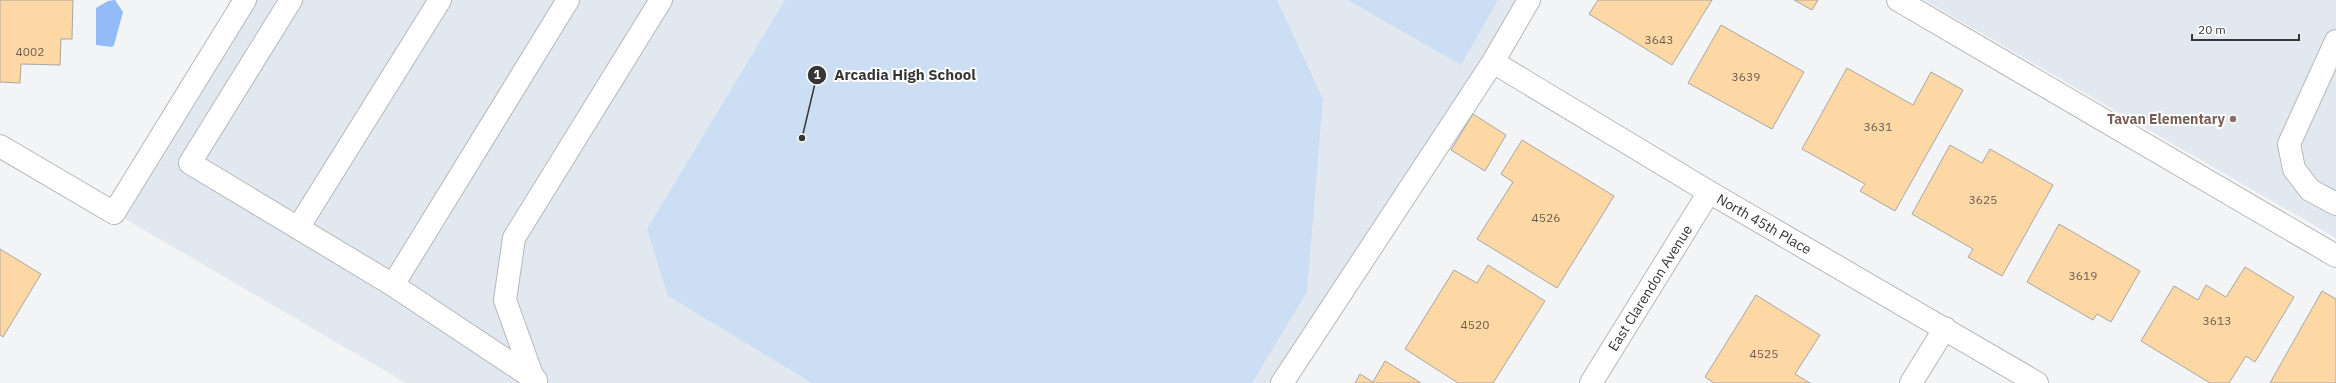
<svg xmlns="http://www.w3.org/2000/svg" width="2336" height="383" viewBox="0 0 2336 383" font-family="'IBM Plex Sans',sans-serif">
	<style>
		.built { fill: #e2e8ef }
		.green { fill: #ccdef4 }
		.water { fill: #93bbf8 }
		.building { fill: #fdd7a4; stroke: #a7a7a5 }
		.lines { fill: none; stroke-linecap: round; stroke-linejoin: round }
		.minor-casing { stroke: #b6b7b8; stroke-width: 24 }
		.minor { stroke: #fff; stroke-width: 22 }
		.education-dot { fill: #8d6e63; stroke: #fff; stroke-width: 1.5 }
		.labels { text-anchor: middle; stroke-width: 4; stroke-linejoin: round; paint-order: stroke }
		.number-label { font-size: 12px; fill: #685e52 }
		.education-label { font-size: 14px; font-weight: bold; fill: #785e54; stroke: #fff; text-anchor: end }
		.street-label { font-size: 14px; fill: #363637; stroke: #fff }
		.leader { fill: none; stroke: #363637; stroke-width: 1.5 }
		.callout-dot { fill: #363637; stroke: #fff; stroke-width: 1.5 }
		.mark-label { font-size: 12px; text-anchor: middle; font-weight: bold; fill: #fff }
		.callout-label { font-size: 15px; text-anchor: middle; font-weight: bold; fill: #363637; stroke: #fff; stroke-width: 4; stroke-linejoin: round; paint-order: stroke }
	</style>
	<rect width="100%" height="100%" fill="#f3f4f5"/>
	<path class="built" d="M245,0H1529L1282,383H406L115,213Z
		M1924,0H2336V238Z"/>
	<path class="green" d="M785,0H1277L1323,99L1307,292L1252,383H812L668,296L647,229Z
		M1348,0H1498L1461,65Z"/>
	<path class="water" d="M115,0L123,12L114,45L112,47L96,45V8L108,1Z"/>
	<path class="building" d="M0,0H73L72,39H61L60,65L21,64L20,83L0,82Z
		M1598,0H1712L1672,65L1589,14Z
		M1794,0H1818L1812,10Z
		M1721,25L1804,72L1772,129L1688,83Z
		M1847,68L1913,105L1931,72L1963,90L1895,211L1860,191L1865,184L1802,149Z
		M1473,114L1506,135L1485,171L1451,150Z
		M1522,140L1614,196L1557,288L1477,239L1513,182L1501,174Z
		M1950,145L1982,163L1990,149L2053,185L2002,276L1968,257L1973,249L1912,214Z
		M2059,224L2140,271L2111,322L2097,314L2093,320L2027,282Z
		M0,249L41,274L3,337L0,335Z
		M1488,265L1545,301L1493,383H1458L1405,349L1454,270L1477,283Z
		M2245,267L2294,297L2255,362L2246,356L2229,383H2210L2141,341L2174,286L2198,300L2206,285L2226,297Z
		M2322,291L2336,299V383H2270Z
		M1756,295L1820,335L1795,374L1810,383H1714L1705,377Z
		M1385,361L1421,383H1355L1360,374L1373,382Z"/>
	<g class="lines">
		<defs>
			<path id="minor" d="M291,0L190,163L393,285L533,378
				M1898,0L2336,256
				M2336,41L2289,144L2294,169L2310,190L2336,204
				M1493,62L1709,192L2037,383
				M0,146L114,213L245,0
				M298,228L440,0
				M393,285L568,0
				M536,380L533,378L505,300L514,238L661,0
				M1282,383L1493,62L1529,0
				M1591,383L1709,192
				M1911,383L1945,328"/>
		</defs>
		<use href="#minor" class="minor-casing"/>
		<use href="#minor" class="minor"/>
	</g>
	<circle class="education-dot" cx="2233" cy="119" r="4"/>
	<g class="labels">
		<g class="number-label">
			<text x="1659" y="44">3643</text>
			<text x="30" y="56">4002</text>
			<text x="1746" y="81">3639</text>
			<text x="1878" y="131">3631</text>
			<text x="1983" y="204">3625</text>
			<text x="1546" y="222">4526</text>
			<text x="2083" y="280">3619</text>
			<text x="2217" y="325">3613</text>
			<text x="1475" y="329">4520</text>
			<text x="1764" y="358">4525</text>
		</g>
		<g class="education-label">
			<text x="2225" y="124">Tavan Elementary</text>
		</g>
		<g class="street-label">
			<text transform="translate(1764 224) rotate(30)" y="5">North 45th Place</text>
			<text transform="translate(1650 288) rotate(-58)" y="5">East Clarendon Avenue</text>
		</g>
	</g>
	<path class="leader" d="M802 138L817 75"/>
	<g class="callout-dot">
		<circle cx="802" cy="138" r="4"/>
		<circle cx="817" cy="75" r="10"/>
	</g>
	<g class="mark-label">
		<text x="817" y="79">1</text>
	</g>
	<g class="callout-label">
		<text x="905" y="80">Arcadia High School</text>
	</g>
	<path d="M2192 34v6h107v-6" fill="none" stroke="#363637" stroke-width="2"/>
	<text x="2198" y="34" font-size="12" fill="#363637" stroke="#ffffff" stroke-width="3" paint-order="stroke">20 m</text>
</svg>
